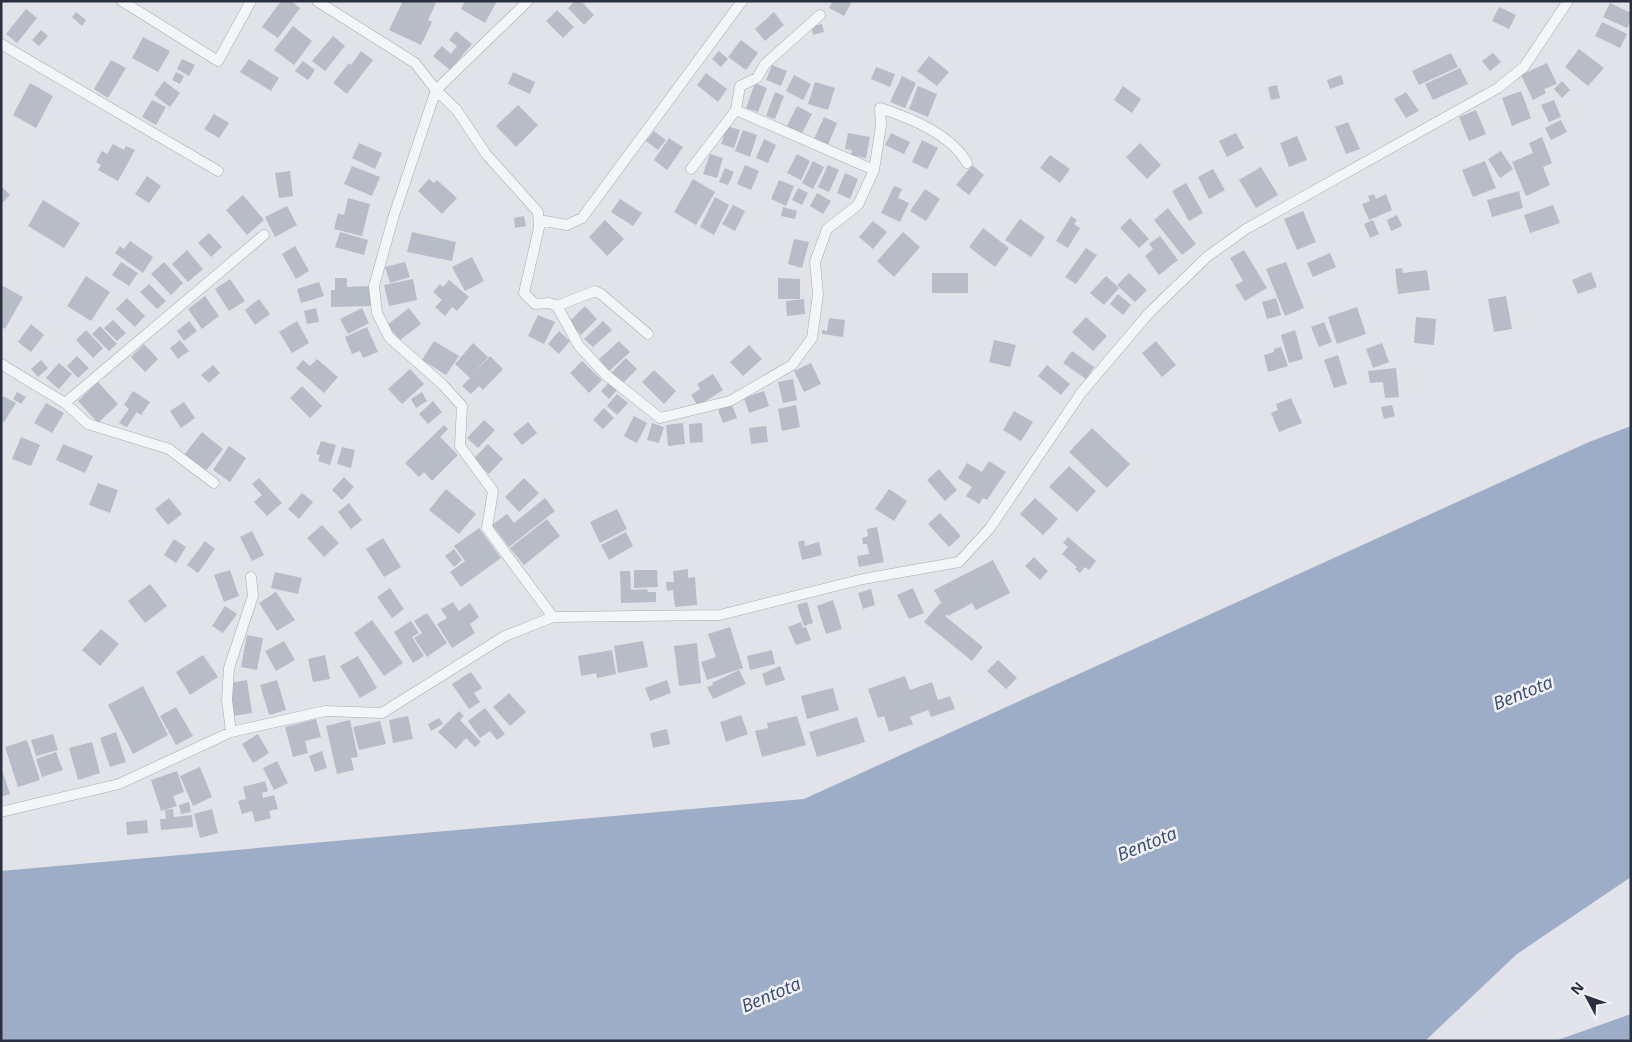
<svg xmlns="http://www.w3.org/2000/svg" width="1632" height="1042" viewBox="0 0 1632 1042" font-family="'Open Sans',sans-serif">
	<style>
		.water { fill: #9eadc7 }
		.building { fill: #b8bcc6 }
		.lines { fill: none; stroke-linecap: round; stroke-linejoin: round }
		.minor-casing { stroke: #a6aab3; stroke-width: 11 }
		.minor { stroke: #f4f5f7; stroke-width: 10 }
		.labels { text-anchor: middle; stroke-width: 5; stroke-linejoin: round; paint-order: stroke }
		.water-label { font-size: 18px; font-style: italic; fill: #364a72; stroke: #f1f2f7 }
	</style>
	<rect width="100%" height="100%" fill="#e1e3e9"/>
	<path class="water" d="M1631,426V877L1517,954L1425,1041H1V871L804,799L1589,442Z
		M1631,1014V1041H1555Z"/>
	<path class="building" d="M281,1H291L300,8L278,38L262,27Z
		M403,1H433L436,3L428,20L432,22L421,45L389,30Z
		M465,1H497L485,23L461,9Z
		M575,1H581L594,15L584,25L568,8Z
		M833,1H847L851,3L844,16L829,8Z
		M1610,3L1631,13V21L1627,28L1603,17Z
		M1499,7L1516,15L1509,29L1492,21Z
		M26,9L37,18L17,43L6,34Z
		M557,10L574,27L563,38L546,21Z
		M76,12L86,20L82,26L72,17Z
		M774,12L784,25L765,41L755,29Z
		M1602,22L1627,34L1620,48L1595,36Z
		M822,24L824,32L813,35L811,27Z
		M293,26L312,41L294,65L274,50Z
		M41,30L48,36L39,46L32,40Z
		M456,31L472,44L450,70L433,56L442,46L451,54L457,46L449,40Z
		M333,36L345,46L325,71L312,61Z
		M143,37L170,51L158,72L132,58Z
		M741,40L758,53L746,70L728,57Z
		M1579,49L1604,68L1588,86L1565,67Z
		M361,51L373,60L347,94L333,83L349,63L351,65Z
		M719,51L728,59L721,67L712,59Z
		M1451,53L1458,67L1419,85L1412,71Z
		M1493,53L1501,62L1490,71L1482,61Z
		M929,56L949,72L937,86L917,71Z
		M182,59L195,65L189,76L177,69Z
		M249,59L279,78L271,91L240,72Z
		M111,60L126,68L108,98L94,89Z
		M303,61L315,70L308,80L295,71Z
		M1547,63L1557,84L1544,89L1546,93L1533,100L1521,75Z
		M772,65L787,71L781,86L766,80Z
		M876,67L895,74L890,87L871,79Z
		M1460,68L1468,84L1433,100L1425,84Z
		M176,72L184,76L180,84L172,80Z
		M513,72L535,82L530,94L508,84Z
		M706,73L727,89L718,102L697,85Z
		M794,75L811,84L803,100L786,91Z
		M1341,75L1344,84L1330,89L1327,80Z
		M902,76L916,83L905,108L890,102Z
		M164,81L180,93L170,107L154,95Z
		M1562,81L1570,90L1562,98L1554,89Z
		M815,82L835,88L828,110L808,104Z
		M30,83L53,96L36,128L13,115Z
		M755,83L767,88L758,112L746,108Z
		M1277,85L1280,98L1271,100L1268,87Z
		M918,86L937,94L928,117L909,109Z
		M1123,86L1141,99L1132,113L1114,100Z
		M1521,91L1531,118L1512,126L1502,98Z
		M775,92L784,96L775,119L766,116Z
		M1406,92L1419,111L1406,118L1394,99Z
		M152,100L166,107L156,125L142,117Z
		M1554,100L1561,117L1549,122L1541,105Z
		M518,105L538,125L516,147L496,126Z
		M797,106L812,114L801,135L786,128Z
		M1476,110L1486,134L1469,141L1459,117Z
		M214,114L229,123L219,138L204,129Z
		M824,117L837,123L828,145L814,139Z
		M1561,120L1567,132L1551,140L1545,128Z
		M1348,122L1360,149L1346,154L1335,127Z
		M727,126L740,130L734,148L721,144Z
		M743,130L757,135L750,157L735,151Z
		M654,131L666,140L658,150L646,141Z
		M848,133L870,137L866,158L851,155L852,150L845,149Z
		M891,133L910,142L904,154L885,145Z
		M1236,133L1244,148L1227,157L1219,141Z
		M1297,136L1307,160L1289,167L1280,143Z
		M1542,137L1552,163L1543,167L1550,185L1526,196L1512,162L1533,153L1529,143Z
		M669,138L683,147L667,170L654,160Z
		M764,139L776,145L768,163L756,158Z
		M922,140L938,148L927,169L912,162Z
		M359,143L382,153L375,169L352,158Z
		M1140,143L1161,165L1147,179L1126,157Z
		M113,144L124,150L126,146L135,150L118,181L98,170L101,165L96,162L102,151L107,154Z
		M1501,151L1513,169L1500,178L1488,159Z
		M710,154L723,158L717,178L703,174Z
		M797,154L810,161L801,180L787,173Z
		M1050,155L1070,169L1060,183L1040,168Z
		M813,161L824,167L813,189L802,183Z
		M1485,161L1496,188L1473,197L1462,170Z
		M745,165L759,171L751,190L737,184Z
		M828,165L839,170L829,192L818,187Z
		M972,165L984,175L969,195L956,185Z
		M352,166L380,177L372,196L344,184Z
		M1261,167L1278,195L1256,208L1239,180Z
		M725,168L734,172L728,185L719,182Z
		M1213,169L1225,190L1209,199L1198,177Z
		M290,171L293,196L279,198L275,173Z
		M845,173L858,179L850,199L837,193Z
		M147,176L161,186L149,203L135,194Z
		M429,179L434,183L437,180L457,198L442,214L418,191Z
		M693,179L715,192L696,225L674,212Z
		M779,180L794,186L786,206L771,199Z
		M1186,183L1203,213L1189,221L1172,191Z
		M1,186L10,195L1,204Z
		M894,186L902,189L898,198L909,203L900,222L881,213Z
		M798,188L808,193L802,205L792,200Z
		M925,189L940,199L926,221L910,211Z
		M1519,191L1523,208L1492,217L1487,200Z
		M817,193L831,201L823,214L810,206Z
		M1374,194L1376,199L1386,194L1392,210L1369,220L1362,204L1370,201L1368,196Z
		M243,195L264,220L247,235L226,210Z
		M715,197L729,205L714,235L700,227Z
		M348,198L370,204L362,236L334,229L338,213L344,215Z
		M620,199L642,213L633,226L611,212Z
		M43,200L80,223L64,248L28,226Z
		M733,205L745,211L735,231L722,224Z
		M1553,205L1560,223L1530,233L1524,215Z
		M287,206L297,225L275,237L265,217Z
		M783,207L797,211L795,219L781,216Z
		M1168,208L1196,244L1182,255L1154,220Z
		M1303,211L1316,242L1297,250L1284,219Z
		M1397,215L1402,226L1391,231L1387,220Z
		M524,216L526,226L515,228L514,218Z
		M1071,216L1077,220L1074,224L1080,228L1068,248L1056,241Z
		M1130,218L1149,239L1139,248L1120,228Z
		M1020,219L1045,237L1031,257L1005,240Z
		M605,220L624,239L607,256L589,237Z
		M1373,220L1379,234L1370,238L1364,224Z
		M873,221L887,232L873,249L859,237Z
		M983,228L1009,248L995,267L969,247Z
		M340,232L368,240L364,255L335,247Z
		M412,232L456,242L452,261L407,252Z
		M903,232L920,247L894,277L877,261Z
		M209,233L222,247L211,257L198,243Z
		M1160,236L1178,260L1159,275L1145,256L1153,249L1149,244Z
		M794,239L809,242L802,268L788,264Z
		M130,241L153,257L143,273L115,253L120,246L124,249Z
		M295,246L309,271L296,279L282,254Z
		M1086,248L1097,255L1076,284L1065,277Z
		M187,250L203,269L188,282L172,264Z
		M1244,250L1267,288L1245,301L1235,285L1243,281L1230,258Z
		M1330,253L1336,267L1313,277L1307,263Z
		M472,257L484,281L465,291L452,267Z
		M121,262L138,273L129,286L112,275Z
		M164,262L183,283L171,295L151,274Z
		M405,262L410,277L390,283L385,267Z
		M1286,262L1304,308L1285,316L1266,269Z
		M1402,268L1403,273L1427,270L1430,290L1398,294L1395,269Z
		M1591,272L1597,287L1578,294L1572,280Z
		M932,273H968V293H932Z
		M1129,273L1147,290L1135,302L1117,285Z
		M86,276L110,292L91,321L67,306Z
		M1106,276L1119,288L1104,305L1090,293Z
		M335,278H347V287L371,286V306L331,307V290H335Z
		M778,278L800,279V299H778Z
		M230,279L245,301L229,311L215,289Z
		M413,279L417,300L389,306L384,285Z
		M449,280L469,297L457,311L452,307L445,316L435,307L442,300L433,292L440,284L443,287Z
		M319,282L324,296L301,303L297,289Z
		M149,284L166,301L157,309L140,292Z
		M3,286L23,297L5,329L1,326V289Z
		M1118,294L1131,305L1123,315L1110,304Z
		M205,296L219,316L202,329L188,309Z
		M1506,296L1512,329L1494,332L1488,299Z
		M127,298L145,316L135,327L116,309Z
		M1276,298L1281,315L1267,319L1262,302Z
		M259,299L270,314L255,325L245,310Z
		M804,299L805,314L787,316L786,301Z
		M585,306L597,319L581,335L569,322Z
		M1357,307L1366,334L1337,344L1328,317Z
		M316,308L319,322L307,324L304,311Z
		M362,308L369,323L348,334L340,319Z
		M409,308L421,324L400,340L387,325Z
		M538,315L555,322L544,344L528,336Z
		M1086,317L1107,336L1093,351L1072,332Z
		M1416,317L1436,319L1434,345L1414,343Z
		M829,318L845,320L843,337L822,334V330L827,331Z
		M113,320L126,333L117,341L104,328Z
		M189,321L197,331L184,341L177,331Z
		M297,321L309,343L292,353L279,332Z
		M603,321L612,330L593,347L584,339Z
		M1324,322L1332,342L1319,347L1311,327Z
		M31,324L44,335L31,352L18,342Z
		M100,326L117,344L109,351L92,334Z
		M367,327L378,352L363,358L360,351L352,354L345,337Z
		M86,330L103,348L93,358L76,340Z
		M1295,330L1303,359L1289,363L1281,335Z
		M559,331L570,341L559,354L548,344Z
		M180,340L189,351L178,359L170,348Z
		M994,340L1016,345L1010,367L989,362Z
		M434,341L459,356L446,375L422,360Z
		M619,341L630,352L608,372L597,361Z
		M1156,341L1176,365L1162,377L1142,353Z
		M473,343L488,357L471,376L490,356L503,369L483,390L479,386L471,394L462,386L470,378L455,364Z
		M1382,343L1389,362L1373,368L1366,349Z
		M144,344L158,359L145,372L131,357Z
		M749,345L762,359L743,376L730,362Z
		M1281,347L1288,366L1268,372L1264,355L1274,352V349Z
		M1072,351L1094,367L1086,379L1063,363Z
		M1338,355L1347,384L1334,388L1324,360Z
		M77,356L89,368L78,378L67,366Z
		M626,358L637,369L622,384L611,373Z
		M317,359L338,377L324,393L296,368L303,360L310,366Z
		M41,360L48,368L38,377L31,369Z
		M582,361L602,380L589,393L570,373Z
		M59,363L72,374L59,389L46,378Z
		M811,363L821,384L804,392L794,371Z
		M213,365L220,373L209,383L201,375Z
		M1047,365L1070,384L1061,395L1038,376Z
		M1396,368L1399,397L1385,398L1383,382L1370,383L1368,371Z
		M410,369L424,384L402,404L388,389Z
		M654,370L676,391L664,404L642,382Z
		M713,374L723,390L698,406L691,395L700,389L697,384Z
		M793,379L797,400L783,403L778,382Z
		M98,382L118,404L98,423L78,401Z
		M609,382L617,390L609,399L601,391Z
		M302,386L322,406L310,418L290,398Z
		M133,391L150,402L141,415L137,412L127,427L119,423L129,409L124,405Z
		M764,391L769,406L749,413L744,398Z
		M17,392L26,397L21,404L13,399Z
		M422,392L427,401L416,408L411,399Z
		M617,394L628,403L617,415L607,406Z
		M3,396L16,403L4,422L1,421V399Z
		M1291,398L1302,423L1279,432L1271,413L1278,410L1276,404Z
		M433,401L442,412L428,424L419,414Z
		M184,402L195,418L181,428L170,411Z
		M46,403L64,413L52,433L34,423Z
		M732,405L737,418L723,423L718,410Z
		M796,405L800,427L782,431L778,409Z
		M1392,405L1395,416L1384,419L1381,407Z
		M604,408L614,418L603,429L593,420Z
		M1014,411L1033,422L1021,441L1003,430Z
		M634,416L647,423L637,443L624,436Z
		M484,420L495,430L478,448L467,438Z
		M528,422L537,433L522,445L513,434Z
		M652,423L664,427L659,443L647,440Z
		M683,423L685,444L668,446L666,425Z
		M702,423L703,442L690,443L689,424Z
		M444,425L448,429L440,437L458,455L432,481L424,472L419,477L405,463Z
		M766,426L768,442L751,444L749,428Z
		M1092,428L1130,464L1107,488L1069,452Z
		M202,432L223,449L205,472L184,455Z
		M21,437L40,445L31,466L12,459Z
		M321,441L336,445L330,465L318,461L320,455L316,454Z
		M63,444L93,456L85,473L56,460Z
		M488,444L503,459L489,474L473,459Z
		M229,446L246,458L230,482L213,470Z
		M342,447L355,450L351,468L337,464Z
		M989,461L1006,472L987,500L983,498L979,504L966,496L972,487L958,478L967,463L982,472Z
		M1069,466L1096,491L1077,512L1049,487Z
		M939,469L957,490L945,501L927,480Z
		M344,477L354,487L342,500L332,490Z
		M259,478L282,503L267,516L254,502L262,495L252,484Z
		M524,478L539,493L519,512L505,497Z
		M98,483L118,490L110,513L89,505Z
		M446,489L476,514L459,534L429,510Z
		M889,489L907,501L894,521L875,509Z
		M302,493L313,502L299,519L288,509Z
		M169,498L182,514L168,525L155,509Z
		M545,498L555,511L509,547L492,525L507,514L514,523Z
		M1035,498L1058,519L1043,535L1020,514Z
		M349,503L362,520L351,529L338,512Z
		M617,509L627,529L600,543L590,522Z
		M940,513L961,536L949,547L928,524Z
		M547,519L560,536L524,565L510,548Z
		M322,525L339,543L324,557L307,538Z
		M877,527L884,562L859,567L857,556L869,554L867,544H863L862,538L868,536L867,529Z
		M479,528L501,558L461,587L450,572L465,561L454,546Z
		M252,531L264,555L252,561L240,537Z
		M626,532L633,546L609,560L601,545Z
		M1068,537L1096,561L1089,570L1085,567L1080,573L1075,569L1077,567L1062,554L1068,547L1063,543Z
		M383,538L401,567L384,577L366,549Z
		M174,539L186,547L176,563L164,555Z
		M804,540L805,546L819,542L822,555L802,560L798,542Z
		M205,541L215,549L198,573L187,565Z
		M454,549L462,560L454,567L445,556Z
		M1034,557L1048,571L1040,580L1025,566Z
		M993,560L1010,593L976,610L972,603L948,616L947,614L945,616L983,647L972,661L924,622L940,603L942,604L934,590Z
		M688,569V578L695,577L697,605L675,607L673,590L667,591L666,582H674L673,571Z
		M230,570L239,596L224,602L214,575Z
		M634,570H657L658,587L634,588Z
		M620,571H630L631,590L647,589L648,592H656V602L621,603Z
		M275,572L302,578L298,594L271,588Z
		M150,584L167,606L145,623L128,601Z
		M390,588L404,609L392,618L377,597Z
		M913,588L924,613L909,619L897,595Z
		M871,589L875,605L863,609L858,593Z
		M276,592L295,620L277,631L259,603Z
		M833,600L842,629L826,634L817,606Z
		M453,602L459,611L470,603L479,617L470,624L475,633L452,648L437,624L447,618L441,609Z
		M807,602L813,623L804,626L797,605Z
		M225,606L237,614L223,633L212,626Z
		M427,613L447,643L427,657L414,638L422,633L414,621Z
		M372,620L403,663L384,676L354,633Z
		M411,621L419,633L412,637L424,656L413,663L394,632Z
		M801,622L803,628L806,627L811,640L796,645L788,627Z
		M730,627L743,668L707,680L701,662L716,657L708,634Z
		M101,629L119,644L100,666L82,650Z
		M247,635L263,638L257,670L241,667Z
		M284,641L295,660L276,671L265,651Z
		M643,641L648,667L618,673L614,646Z
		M697,643L701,683L679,686L674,646Z
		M612,650L616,674L597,678L596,673L581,676L578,656Z
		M772,650L775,664L750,670L747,656Z
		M203,655L218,677L190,695L176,672Z
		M325,655L330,679L313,682L308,659Z
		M358,656L377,688L360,698L340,666Z
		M998,660L1017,678L1006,689L987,671Z
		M780,666L785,680L766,686L762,674Z
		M739,670L746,684L713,699L707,687L713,685L712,683Z
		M471,672L482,688L474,693L480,702L469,709L452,684Z
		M905,676L910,690L932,682L938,700L950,696L955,709L931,717L928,710L910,717L913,724L889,732L884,716L878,718L868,689Z
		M247,680L252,713L234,716L230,683Z
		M277,680L286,710L269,715L260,685Z
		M667,680L671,693L650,701L645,688Z
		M143,686L168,735L133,754L108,705Z
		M833,688L839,710L807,719L801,696Z
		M509,693L526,712L510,726L493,707Z
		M176,707L193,736L176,745L160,716Z
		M485,708L505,734L497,740L490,731L480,738L468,721Z
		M459,711L464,716L460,720L481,742L475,747L466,738L456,749L438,732Z
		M741,715L748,734L726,742L720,722Z
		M408,716L413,739L393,743L389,720Z
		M797,716L806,745L762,757L755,731L768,728L767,723Z
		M857,717L865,742L817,757L809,732Z
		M439,718L443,724L431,731L428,724Z
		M316,719L321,737L305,741L308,753L293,757L285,727Z
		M350,720L358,757L351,758L354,770L337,774L326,726Z
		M380,721L386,744L359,750L353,727Z
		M667,729L670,744L653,748L650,733Z
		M116,732L126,762L110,767L100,738Z
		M53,734L58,750L36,756L31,740Z
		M258,734L269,753L253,763L242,744Z
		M27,740L40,780L18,787L5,747Z
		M92,742L100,773L78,780L69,748Z
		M322,751L327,768L315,772L309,756Z
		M56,752L63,770L42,777L36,759Z
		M277,761L288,783L274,790L263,768Z
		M1,767L10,794L1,797Z
		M200,767L212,797L193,806L180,776Z
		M177,771L184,792L173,796L177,806L161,811L151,780Z
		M265,781L268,791L262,793L263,798L274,795L278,809L269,811L271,818L255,822L252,811L242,814L238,801L246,799L243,787Z
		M189,802L191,812L181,814L179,805Z
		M173,809L174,817L192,815L193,827L161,830L160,819H166L165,810Z
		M212,809L218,833L200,838L194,814Z
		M147,820L148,833L127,835L126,822Z"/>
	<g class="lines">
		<defs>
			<path id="minor" d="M122,1L218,61L251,1
				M317,1L415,63L436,90L394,215L374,286L377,313L389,337L443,385L462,406L460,446L493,491L487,528L553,617
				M528,1L436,90L456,109L486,154L538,212L539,228L524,293L535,304L549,303L557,306L595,291L601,294L648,334
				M1,44L218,171
				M691,169L736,110L740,86L757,78L765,64L820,15
				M874,170L881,126L880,108C910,118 951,134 967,163
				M539,220L567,225L582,218L742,1
				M557,306L579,346L606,375L660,418L730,401L792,365L812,338L818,294L815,262L827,229L858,205L874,170L736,110
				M1,364L65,403L88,424L169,449L214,483
				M65,403L264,235
				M231,732L227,700L229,668L253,596L251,577
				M1,812L119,784L231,732L325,711L382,713L505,636L553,617L720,615L863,579L959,562L990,528L1081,393L1149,313L1208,256L1246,229L1498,88L1524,67L1568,1"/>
		</defs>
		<use href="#minor" class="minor-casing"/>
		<use href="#minor" class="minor"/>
	</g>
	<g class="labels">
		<g class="water-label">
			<text transform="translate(1523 693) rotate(-22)" y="6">Bentota</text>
			<text transform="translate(1147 844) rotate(-22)" y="6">Bentota</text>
			<text transform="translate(771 995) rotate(-23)" y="6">Bentota</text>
		</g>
	</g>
	<rect width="1632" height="1042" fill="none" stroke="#2a3040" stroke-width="5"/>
	<g transform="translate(1587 997) rotate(311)" stroke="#f1f2f7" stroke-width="4" paint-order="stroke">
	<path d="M0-4L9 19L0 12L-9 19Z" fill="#2a3040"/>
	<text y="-8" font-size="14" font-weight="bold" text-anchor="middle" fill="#2a3040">N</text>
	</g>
</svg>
